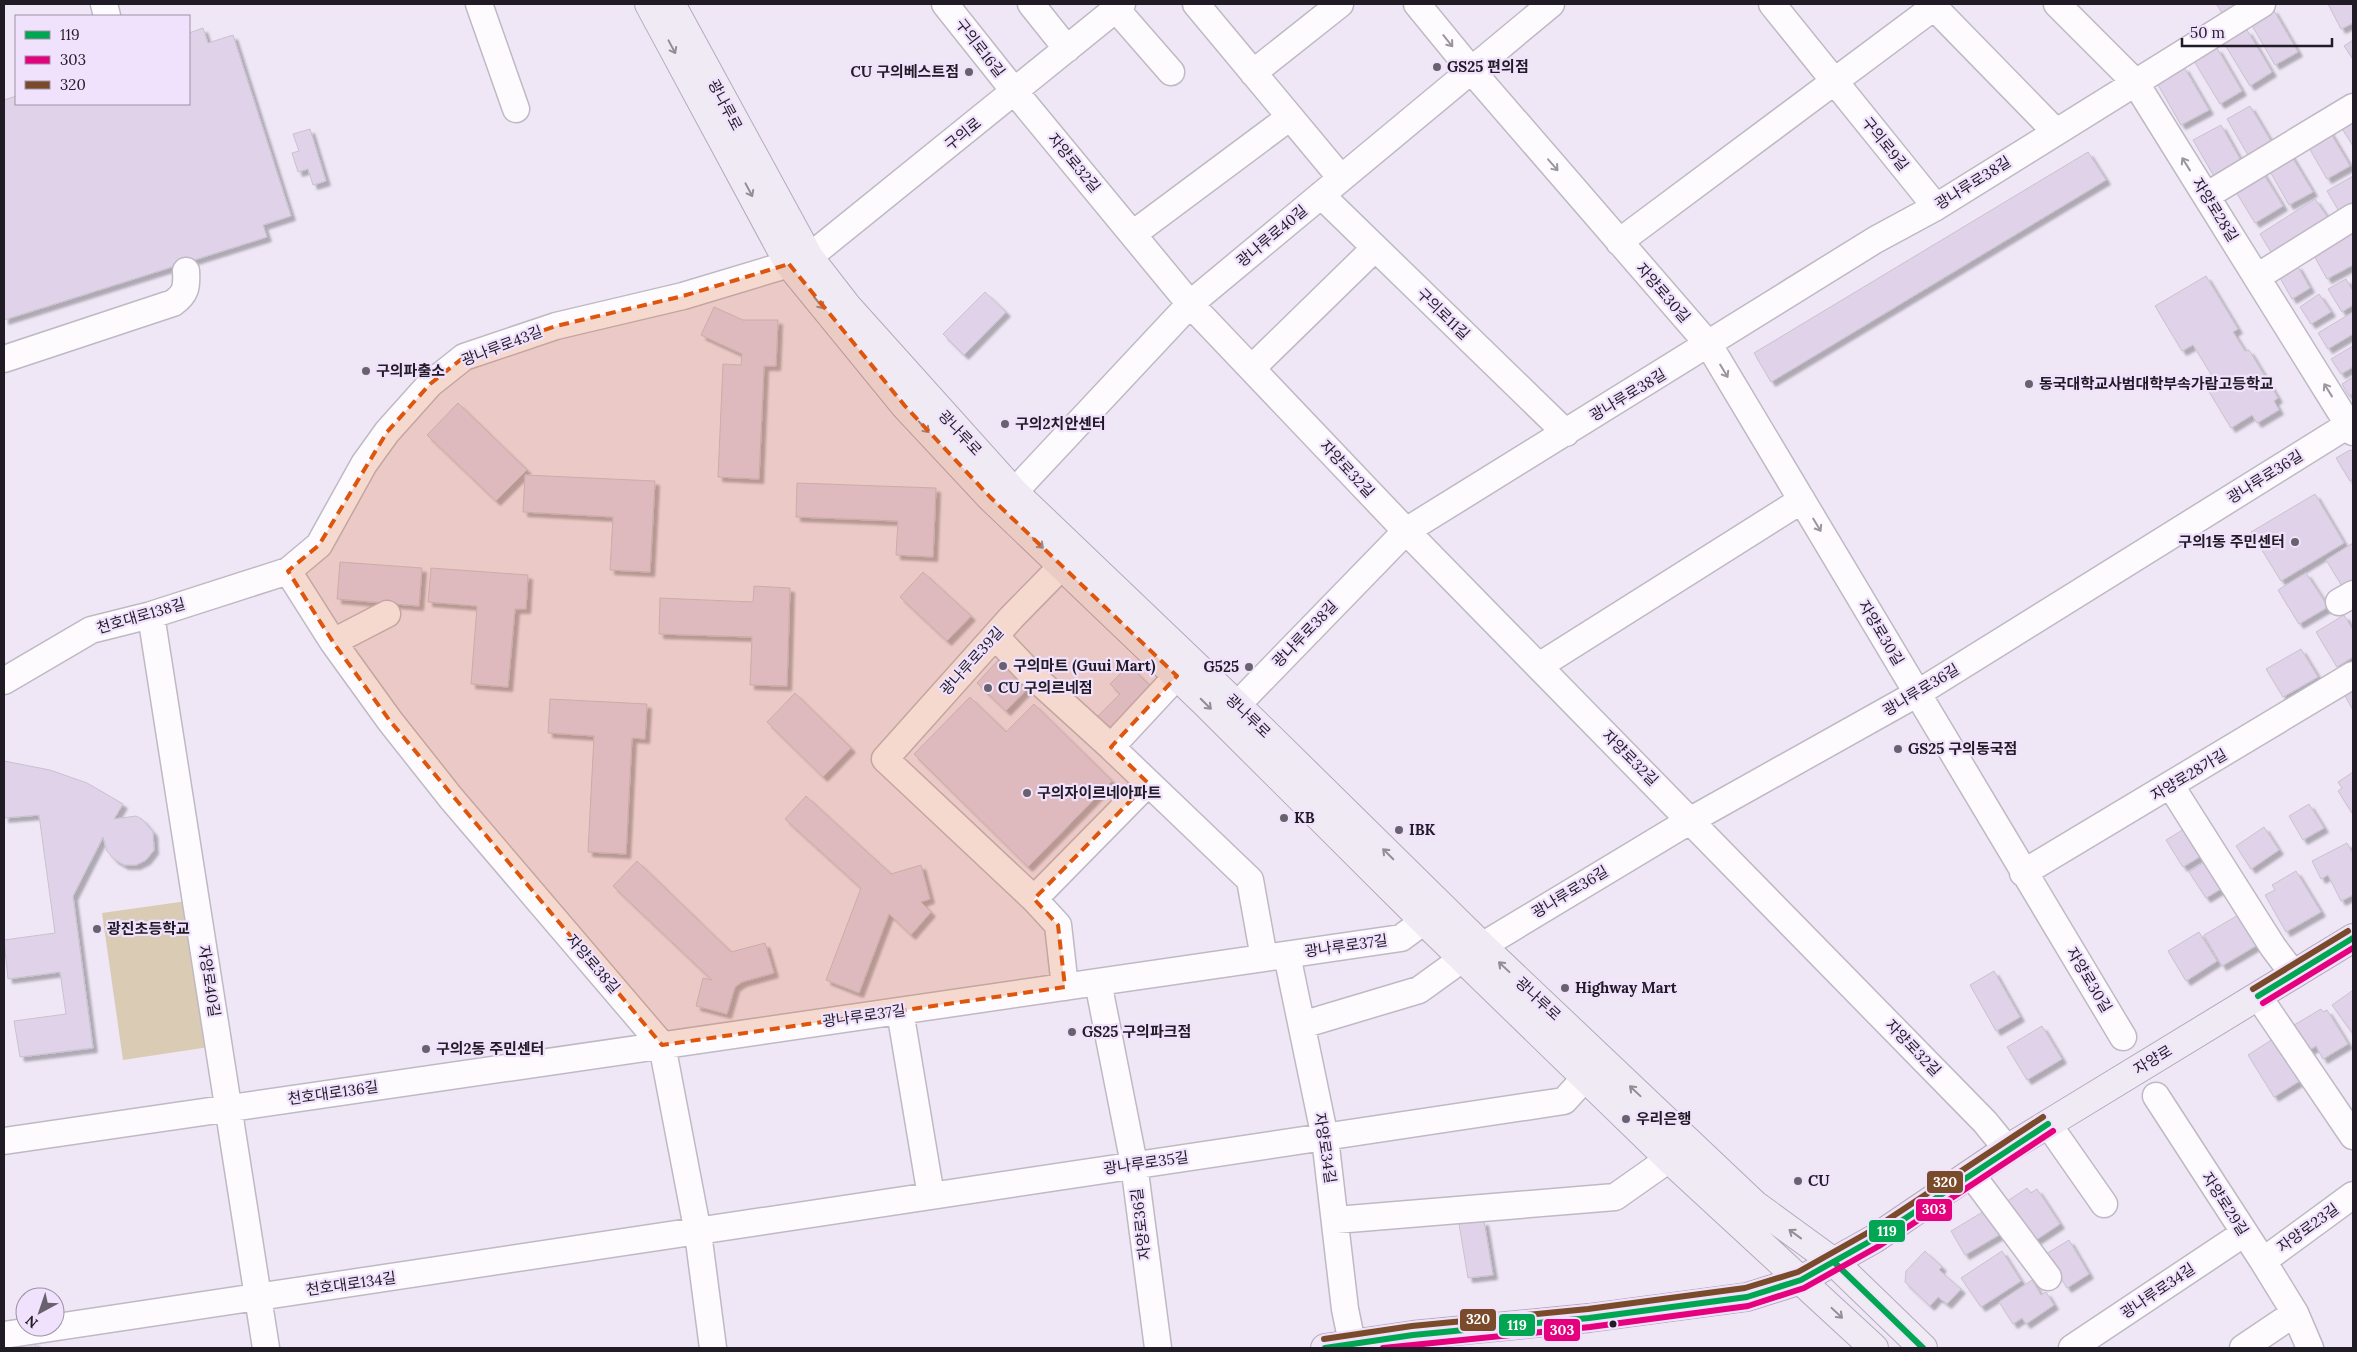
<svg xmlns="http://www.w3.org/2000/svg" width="2357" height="1352" viewBox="0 0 2357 1352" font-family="Lora,'Noto Sans KR',serif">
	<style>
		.green { fill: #dacbb5 }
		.building { fill: #dfd2e9; stroke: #c8c2ce; filter: url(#shadow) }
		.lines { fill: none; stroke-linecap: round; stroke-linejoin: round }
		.minor-casing { stroke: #bfb9c4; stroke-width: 29 }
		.major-casing { stroke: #b5a9bd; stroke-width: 30 }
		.minor { stroke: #fdfbfe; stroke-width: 26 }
		.major { stroke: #efeaf3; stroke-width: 28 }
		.bus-1-casing { stroke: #f0e1fc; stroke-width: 10 }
		.bus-2-casing { stroke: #f0e1fc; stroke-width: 10 }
		.bus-3-casing { stroke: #f0e1fc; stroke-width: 10 }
		.bus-1 { stroke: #00a651; stroke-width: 6 }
		.bus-2 { stroke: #e5007d; stroke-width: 6 }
		.bus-3 { stroke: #7a4b2a; stroke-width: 6 }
		.oneway { stroke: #9a969c }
		.oneway2 { stroke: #928d96 }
		.marked { fill: #de560d; fill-opacity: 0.2; stroke: #de560d; stroke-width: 4; stroke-dasharray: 10 6; stroke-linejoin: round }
		.poi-dot { fill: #68626e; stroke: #f0e1fc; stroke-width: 2 }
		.bus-dot { fill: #201b24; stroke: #f0e1fc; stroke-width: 2 }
		.labels { text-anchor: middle; stroke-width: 4.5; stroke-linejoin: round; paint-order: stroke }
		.street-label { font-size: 15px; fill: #201b24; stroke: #f0e1fc }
		.poi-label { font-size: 15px; font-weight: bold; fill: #201b24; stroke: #f0e1fc; text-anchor: start }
		.line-badge { stroke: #f0e1fc; stroke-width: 2 }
		.badge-label { font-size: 14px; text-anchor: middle; font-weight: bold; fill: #fff }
	</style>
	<defs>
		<filter id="shadow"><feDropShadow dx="4.5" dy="4.5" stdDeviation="1" flood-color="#0004"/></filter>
	</defs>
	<rect width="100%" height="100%" fill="#efe7f6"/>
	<path class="green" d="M187,901L209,1047L123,1060L102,913Z"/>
	<path class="building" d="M2216,4H2241L2223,14Z
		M2328,4H2353V23L2341,29Z
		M2273,9L2298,52L2275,65L2250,22Z
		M203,28L208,43L233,35L291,216L263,225L267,237L4,320V100L16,96V104H189V33Z
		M2247,30L2272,72L2250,86L2224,43Z
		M2353,40V59L2344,46Z
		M2217,48L2242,91L2220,104L2194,61Z
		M2184,67L2209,110L2181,125L2157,83Z
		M2250,106L2275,148L2252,162L2227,119Z
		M2353,112V146L2338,122Z
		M2221,125L2245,168L2218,183L2193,140Z
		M2327,127L2350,166L2327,179L2305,141Z
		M310,129L326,181L313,185L308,169L298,172L292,153L299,151L293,134Z
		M2088,152L2106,180L1771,382L1754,353Z
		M2289,152L2313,192L2289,205L2267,166Z
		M2261,170L2283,206L2255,223L2233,187Z
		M2353,176V205L2340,213L2327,191Z
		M2315,199L2330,221L2274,257L2260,234Z
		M2351,232L2353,236V265L2327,279L2312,252Z
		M2297,265L2310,288L2292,299L2279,276Z
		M2206,276L2238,329L2233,332L2245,351L2249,350L2278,398L2274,401L2279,410L2257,423L2252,415L2231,428L2205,385L2214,379L2193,345L2182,351L2155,306Z
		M2346,279L2353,291V305L2342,312L2328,289Z
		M985,292L1006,312L964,355L943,334Z
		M2319,294L2331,312L2311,324L2300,307Z
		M714,307L743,320H778L776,366H764L759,479L718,477L723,364L741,365L742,354L701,335Z
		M2353,312V334L2328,349L2318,333Z
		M2353,346V367L2341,374L2331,359Z
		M2353,377V394L2349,396L2342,384Z
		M458,403L527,470L496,501L427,435Z
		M2350,450L2353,451V479L2350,481L2336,458Z
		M525,475L655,481L650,572L610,570L613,517L523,512Z
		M797,483L936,488L933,557L896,555L898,521L796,517Z
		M2315,494L2344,543L2281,581L2251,532Z
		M2353,543V590L2347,594L2326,560Z
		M340,562L422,568L419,606L337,599Z
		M431,568L528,575L526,609H515L508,687L471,684L477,606L428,602Z
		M923,572L971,616L947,641L900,597Z
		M2306,573L2328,607L2299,624L2278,590Z
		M754,586L790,588L787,686L750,685L752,637L659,634L660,598L753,602Z
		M2344,615L2353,630V657L2337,667L2316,632Z
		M2301,649L2318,677L2283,697L2266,669Z
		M1001,657L1031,685L1006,711L977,683Z
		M1129,665L1155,691L1110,736L1094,720L1120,694L1110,684Z
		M2353,679V710L2340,687Z
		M795,693L851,748L823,777L767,722Z
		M970,697L1006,732L1034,704L1112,781L1028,867L914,754Z
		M550,699L647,704L645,739L632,738L626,854L588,852L594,736L548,733Z
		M4,761L50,770L87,783L123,804L114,819L136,816L142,819L153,832L154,850L146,860L136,865H124L114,859L107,851L103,837L73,896L93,1048L20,1057L14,1021L66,1014L60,972L8,979L4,940L55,933L39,815L4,818Z
		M2353,772V812L2352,813L2338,791L2342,788L2338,782Z
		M806,796L891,874L921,865L930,899L921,902L931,912L911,935L889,914L859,993L826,980L861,888L785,819Z
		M2309,804L2324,828L2303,840L2289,816Z
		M2189,826L2206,853L2183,867L2166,840Z
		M2264,827L2279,850L2251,869L2236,846Z
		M2347,843L2353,854V895L2341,901L2328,875L2321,879L2312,861Z
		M2212,857L2229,884L2206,898L2189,872Z
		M637,861L731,952L765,943L774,973L742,982L735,987L727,1014L696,1006L703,978L712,980L613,886Z
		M2296,871L2321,912L2286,932L2265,895L2275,890L2272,885Z
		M2240,914L2259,944L2222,966L2204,935Z
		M2199,932L2217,961L2186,981L2168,951Z
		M1994,971L2020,1017L1996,1031L1970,985Z
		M2352,991L2353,993V1034L2332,1005Z
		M2321,1009L2323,1012L2327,1010L2348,1044L2323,1059L2316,1046L2305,1053L2289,1028Z
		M2042,1026L2062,1059L2027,1080L2007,1047Z
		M2279,1035L2306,1077L2274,1097L2248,1055Z
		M2027,1188L2031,1193L2037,1189L2060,1224L2030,1244L2003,1204Z
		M1991,1207L2006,1231L1965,1255L1951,1231Z
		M1484,1221L1493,1275L1468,1278L1459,1224Z
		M2069,1240L2089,1274L2067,1288L2046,1254Z
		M1925,1251L1942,1267L1939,1270L1961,1289L1947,1304L1938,1297L1930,1306L1905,1282L1906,1271Z
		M2002,1251L2021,1281L1981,1307L1961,1278Z
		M2032,1280L2041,1295L2046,1292L2054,1305L2026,1324L2022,1318L2013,1324L1999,1302Z
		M35,1342L36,1348H11V1346Z"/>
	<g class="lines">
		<defs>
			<path id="minor" d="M104,4L107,16
				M479,4L516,109
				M945,4L1015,92L1190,304L1406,531L1985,1122L2007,1149
				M1031,4L1067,49
				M1196,4L1341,178
				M1417,4L1471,70L1709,345L2123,1037
				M1772,4L1936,207
				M2057,4L2135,82L2353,432
				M1116,9L1171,72
				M1253,73L1340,4
				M1321,195L1566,433
				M2206,196L2353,107
				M1133,234L1290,117
				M1619,242L1934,7L2056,132
				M809,257L1122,4
				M2257,277L2353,217
				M4,359L173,303C186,294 187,287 186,271
				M1252,368L1375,248
				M1014,492L1190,304L1551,4
				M1062,566L1012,617L885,759L1034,899L1058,925L1065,987
				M288,571L333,642L390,721L451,798L662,1045L698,1233L713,1348
				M2339,602L2353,594
				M151,615L266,1348
				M995,636L1034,677L1111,747L1250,880L1264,958
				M333,642L387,614
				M1539,666L1802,500
				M4,681L91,630L151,615L288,571L319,545L364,464L387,432L430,384L464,357L556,326L683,296L789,264
				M1237,705L1406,531L1875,240L1936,207L2262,4
				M1111,747L1177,676
				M2171,786L2273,947L2294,975
				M2023,873L2353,675
				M1034,899L1148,783
				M1482,946L1691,820L1918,693L2353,422
				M1287,955L1325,1138L1345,1309L1352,1343
				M1098,982L1134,1164L1158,1348
				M2258,996L2353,1136
				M900,1011L931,1196
				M1302,1025L1419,990L1462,959
				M2156,1096L2263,1261L2295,1313L2310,1348
				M2048,1124L2104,1204
				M4,1141L1401,938L1424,921
				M1971,1174L2048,1277
				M1336,1220L1615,1197L1669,1159
				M2263,1261L2353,1195
				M4,1335L1564,1101L1585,1078
				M2072,1348L2243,1234
				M2243,1348L2295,1313"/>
			<path id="major" d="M649,4L789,264L905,406L990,497L1205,703L1424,921L1669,1159L1874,1348
				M671,4L809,257L847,306L1014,492L1237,705L1482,946L1754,1204L1835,1263L1923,1348
				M1325,1348L1413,1335L1589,1318L1747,1297L1801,1280L1874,1239L2007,1149L2353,938"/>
		</defs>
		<use href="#minor" class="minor-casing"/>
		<use href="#major" class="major-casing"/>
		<use href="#minor" class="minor"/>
		<use href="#major" class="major"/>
		<defs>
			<path id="bus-1" d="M2258,996L2353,938
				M1835,1263L1923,1348
				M1325,1348L1413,1335L1589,1318L1747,1297L1801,1280L1874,1239L2048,1124"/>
			<path id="bus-2" d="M2263,1003L2353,948
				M1383,1348L1590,1327L1748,1306L1804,1288L1879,1246L2053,1131"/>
			<path id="bus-3" d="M2253,989L2348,931
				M1324,1339L1412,1326L1588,1309L1745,1288L1798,1272L1869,1232L2043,1117"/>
		</defs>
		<use href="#bus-1" class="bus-1-casing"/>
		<use href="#bus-2" class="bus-2-casing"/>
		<use href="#bus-3" class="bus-3-casing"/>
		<use href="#bus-1" class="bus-1"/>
		<use href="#bus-2" class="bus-2"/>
		<use href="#bus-3" class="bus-3"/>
	</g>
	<defs><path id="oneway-shaft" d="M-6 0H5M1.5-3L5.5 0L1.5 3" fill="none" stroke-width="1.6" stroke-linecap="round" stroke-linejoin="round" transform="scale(1.25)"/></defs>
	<g class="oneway">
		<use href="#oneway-shaft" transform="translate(1448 41) rotate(51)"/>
		<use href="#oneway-shaft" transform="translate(2186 164) rotate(-122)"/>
		<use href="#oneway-shaft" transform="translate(1553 165) rotate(49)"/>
		<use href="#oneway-shaft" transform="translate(1724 371) rotate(59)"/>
		<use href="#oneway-shaft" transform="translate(2328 390) rotate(-122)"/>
		<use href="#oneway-shaft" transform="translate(1817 525) rotate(59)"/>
	</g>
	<g class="oneway2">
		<use href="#oneway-shaft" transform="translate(672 47) rotate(62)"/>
		<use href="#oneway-shaft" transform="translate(749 190) rotate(62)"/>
		<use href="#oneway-shaft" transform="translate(819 303) rotate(51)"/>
		<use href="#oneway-shaft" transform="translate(924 427) rotate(47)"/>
		<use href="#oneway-shaft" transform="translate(1038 543) rotate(44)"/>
		<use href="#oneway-shaft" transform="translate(1206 704) rotate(45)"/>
		<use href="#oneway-shaft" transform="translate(1388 854) rotate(-135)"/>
		<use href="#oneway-shaft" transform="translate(1504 967) rotate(-137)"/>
		<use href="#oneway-shaft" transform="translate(1635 1091) rotate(-137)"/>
		<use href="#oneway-shaft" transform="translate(1795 1234) rotate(-144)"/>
		<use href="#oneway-shaft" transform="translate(1837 1313) rotate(43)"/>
	</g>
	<path class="marked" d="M789,264L905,406L990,497L1177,676L1111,747L1148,783L1034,899L1058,925L1065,987L662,1045L390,721L333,642L288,571L319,545L387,432L430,384L464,357L556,326L683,296Z"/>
	<g class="poi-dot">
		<circle cx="1437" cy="67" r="5"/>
		<circle cx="969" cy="72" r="5"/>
		<circle cx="366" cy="371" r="5"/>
		<circle cx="2029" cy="384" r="5"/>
		<circle cx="1005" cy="424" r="5"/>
		<circle cx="2295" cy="542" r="5"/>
		<circle cx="1003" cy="666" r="5"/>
		<circle cx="1249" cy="667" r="5"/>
		<circle cx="988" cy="688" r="5"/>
		<circle cx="1898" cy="749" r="5"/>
		<circle cx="1027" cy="793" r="5"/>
		<circle cx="1284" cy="818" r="5"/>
		<circle cx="1399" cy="830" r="5"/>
		<circle cx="97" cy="929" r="5"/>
		<circle cx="1565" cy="988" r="5"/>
		<circle cx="1072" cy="1032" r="5"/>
		<circle cx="426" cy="1049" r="5"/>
		<circle cx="1626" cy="1119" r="5"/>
		<circle cx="1798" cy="1181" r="5"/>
	</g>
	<circle class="bus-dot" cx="1613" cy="1324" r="4.5"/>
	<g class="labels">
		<g class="street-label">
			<text transform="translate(980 48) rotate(52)" y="5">구의로16길</text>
			<text transform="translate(725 105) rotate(62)" y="5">광나루로</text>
			<text transform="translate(963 134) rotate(-39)" y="5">구의로</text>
			<text transform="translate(1885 144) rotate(51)" y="5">구의로9길</text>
			<text transform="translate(1074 163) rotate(50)" y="5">자양로32길</text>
			<text transform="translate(1973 183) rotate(-32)" y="5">광나루로38길</text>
			<text transform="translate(2215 210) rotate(58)" y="5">자양로28길</text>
			<text transform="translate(1272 236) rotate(-40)" y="5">광나루로40길</text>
			<text transform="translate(1663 293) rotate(49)" y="5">자양로30길</text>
			<text transform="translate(1443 314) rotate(44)" y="5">구의로11길</text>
			<text transform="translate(502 346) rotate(-21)" y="5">광나루로43길</text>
			<text transform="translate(1628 395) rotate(-31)" y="5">광나루로38길</text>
			<text transform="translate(960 433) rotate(47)" y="5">광나루로</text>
			<text transform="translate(1347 469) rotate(47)" y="5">자양로32길</text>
			<text transform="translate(2265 477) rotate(-32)" y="5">광나루로36길</text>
			<text transform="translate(141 616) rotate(-16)" y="5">천호대로138길</text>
			<text transform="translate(1881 633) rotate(59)" y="5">자양로30길</text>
			<text transform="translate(1305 634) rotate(-46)" y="5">광나루로38길</text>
			<text transform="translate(972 661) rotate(-48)" y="5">광나루로39길</text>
			<text transform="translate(1921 690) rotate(-31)" y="5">광나루로36길</text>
			<text transform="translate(1248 716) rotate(44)" y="5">광나루로</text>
			<text transform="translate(1630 758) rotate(45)" y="5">자양로32길</text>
			<text transform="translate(2189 775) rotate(-31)" y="5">자양로28가길</text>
			<text transform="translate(1570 892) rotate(-31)" y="5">광나루로36길</text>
			<text transform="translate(1346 946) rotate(-8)" y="5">광나루로37길</text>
			<text transform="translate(593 964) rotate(49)" y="5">자양로38길</text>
			<text transform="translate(2089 980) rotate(59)" y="5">자양로30길</text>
			<text transform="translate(209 981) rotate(81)" y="5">자양로40길</text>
			<text transform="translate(1538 999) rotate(43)" y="5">광나루로</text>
			<text transform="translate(864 1016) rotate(-8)" y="5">광나루로37길</text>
			<text transform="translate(1913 1048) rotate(46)" y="5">자양로32길</text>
			<text transform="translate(2153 1060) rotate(-31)" y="5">자양로</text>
			<text transform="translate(333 1093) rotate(-8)" y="5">천호대로136길</text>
			<text transform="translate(1325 1148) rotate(81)" y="5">자양로34길</text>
			<text transform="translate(1146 1163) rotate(-8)" y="5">광나루로35길</text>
			<text transform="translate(2225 1204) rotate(57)" y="5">자양로29길</text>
			<text transform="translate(1141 1224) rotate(-97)" y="5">자양로36길</text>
			<text transform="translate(2308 1228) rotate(-36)" y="5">자양로23길</text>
			<text transform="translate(351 1284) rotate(-8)" y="5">천호대로134길</text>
			<text transform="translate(2158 1291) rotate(-34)" y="5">광나루로34길</text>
		</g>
		<g class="poi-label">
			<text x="1447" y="72">GS25 편의점</text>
			<text x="959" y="77" text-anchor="end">CU 구의베스트점</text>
			<text x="376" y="376">구의파출소</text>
			<text x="2039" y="389">동국대학교사범대학부속가람고등학교</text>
			<text x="1015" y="429">구의2치안센터</text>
			<text x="2285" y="547" text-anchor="end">구의1동 주민센터</text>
			<text x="1013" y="671">구의마트 (Guui Mart)</text>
			<text x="1239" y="672" text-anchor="end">G525</text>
			<text x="998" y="693">CU 구의르네점</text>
			<text x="1908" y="754">GS25 구의동국점</text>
			<text x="1037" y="798">구의자이르네아파트</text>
			<text x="1294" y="823">KB</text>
			<text x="1409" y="835">IBK</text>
			<text x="107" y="934">광진초등학교</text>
			<text x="1575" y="993">Highway Mart</text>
			<text x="1082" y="1037">GS25 구의파크점</text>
			<text x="436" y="1054">구의2동 주민센터</text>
			<text x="1636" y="1124">우리은행</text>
			<text x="1808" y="1186">CU</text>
		</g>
	</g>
	<g class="line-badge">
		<rect x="1926" y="1170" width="38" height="24" rx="5" fill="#7a4b2a"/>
		<rect x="1915" y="1198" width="38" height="24" rx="5" fill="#e5007d"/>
		<rect x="1868" y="1219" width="38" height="24" rx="5" fill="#00a651"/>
		<rect x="1459" y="1308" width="38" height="24" rx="5" fill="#7a4b2a"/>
		<rect x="1498" y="1313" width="38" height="24" rx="5" fill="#00a651"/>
		<rect x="1543" y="1318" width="38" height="24" rx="5" fill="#e5007d"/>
	</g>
	<g class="badge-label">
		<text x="1945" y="1187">320</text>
		<text x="1934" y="1214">303</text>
		<text x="1887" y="1236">119</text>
		<text x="1478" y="1324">320</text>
		<text x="1517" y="1330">119</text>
		<text x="1562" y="1335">303</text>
	</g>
	<rect width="2357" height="1352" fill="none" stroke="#201b24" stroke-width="10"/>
	<rect x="15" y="15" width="175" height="90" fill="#f0e1fc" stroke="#9d92a6"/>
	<rect x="25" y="31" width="25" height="8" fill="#00a651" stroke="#9d92a6"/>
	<text x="60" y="40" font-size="15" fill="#201b24">119</text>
	<rect x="25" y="56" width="25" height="8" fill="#e5007d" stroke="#9d92a6"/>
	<text x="60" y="65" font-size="15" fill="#201b24">303</text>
	<rect x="25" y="81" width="25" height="8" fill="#7a4b2a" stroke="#9d92a6"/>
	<text x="60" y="90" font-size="15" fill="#201b24">320</text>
	<g transform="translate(40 1312) rotate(220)"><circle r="24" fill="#f0e1fc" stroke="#9d92a6"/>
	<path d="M0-4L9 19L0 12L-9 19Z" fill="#68626e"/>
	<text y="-8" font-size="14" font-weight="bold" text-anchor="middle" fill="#201b24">N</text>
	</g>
	<path d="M2182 38v8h150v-8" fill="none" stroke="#201b24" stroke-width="2.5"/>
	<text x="2190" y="38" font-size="15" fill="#201b24" stroke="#f0e1fc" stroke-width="4" paint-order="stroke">50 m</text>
</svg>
